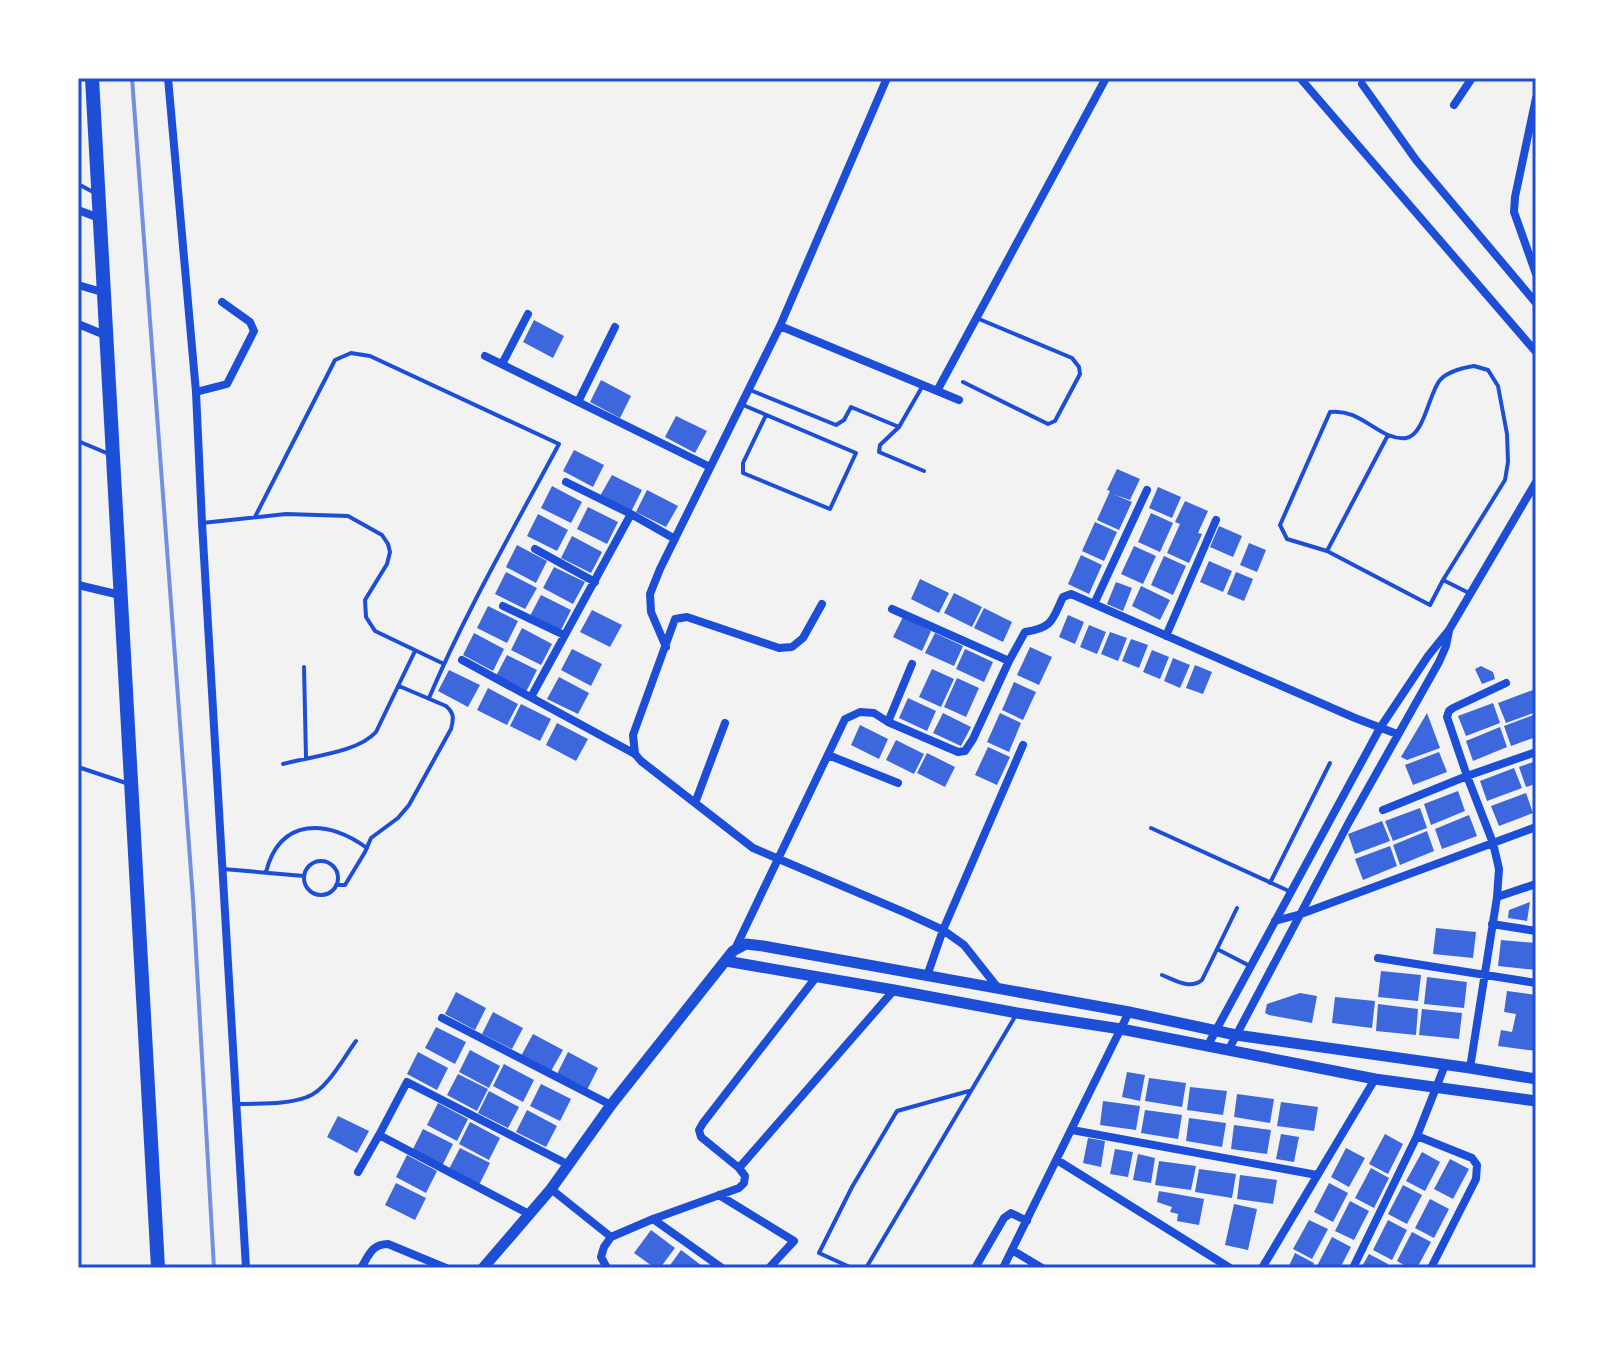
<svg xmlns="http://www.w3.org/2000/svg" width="1614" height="1346" viewBox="0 0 1614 1346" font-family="Manrope,sans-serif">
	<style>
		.building { fill: #3d67dc }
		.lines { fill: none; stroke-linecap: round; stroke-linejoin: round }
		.service { stroke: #1d4ed8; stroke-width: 4 }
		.minor { stroke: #1d4ed8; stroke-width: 8 }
		.tertiary { stroke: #1d4ed8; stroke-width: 11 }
		.primary { stroke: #1d4ed8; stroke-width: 14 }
		.rail { stroke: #7290e2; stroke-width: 4 }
		.neatline { fill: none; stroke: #1d4ed8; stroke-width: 3 }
	</style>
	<rect width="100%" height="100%" fill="#f2f2f2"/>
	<path class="building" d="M534,320L564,336L553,358L523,342Z
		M601,380L631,396L620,418L590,402Z
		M676,416L707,431L695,453L665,437Z
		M574,450L604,465L593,487L563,471Z
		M1117,469L1140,479L1130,500L1113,494L1132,502L1119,530L1097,520L1110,491L1107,490Z
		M612,475L642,490L631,512L600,496Z
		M552,486L582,502L571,523L541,508Z
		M1158,487L1181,497L1172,518L1149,508Z
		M647,490L678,506L666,527L636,512Z
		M1185,501L1208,511L1198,533L1202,534L1189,563L1167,553L1180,524L1175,522Z
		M588,507L618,522L607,544L577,529Z
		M1151,513L1173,523L1160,552L1138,542Z
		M538,514L568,530L557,551L527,536Z
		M1095,522L1117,532L1104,561L1082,551Z
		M1219,526L1242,536L1233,557L1210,547Z
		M572,536L602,552L591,573L561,558Z
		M1249,543L1266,550L1257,572L1240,565Z
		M517,545L547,561L536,583L506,567Z
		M1134,546L1156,556L1143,584L1121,574Z
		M1081,555L1102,565L1089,594L1068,584Z
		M1164,556L1186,566L1173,595L1151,585Z
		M1209,561L1232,571L1223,592L1200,582Z
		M554,567L585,582L573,604L543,588Z
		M506,572L537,588L525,609L495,594Z
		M1236,572L1253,579L1244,601L1227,594Z
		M920,579L949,593L939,613L911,599Z
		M1116,582L1132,588L1123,611L1107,604Z
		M1141,586L1170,600L1160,620L1132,606Z
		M954,593L982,607L972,627L944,613Z
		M541,595L571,610L560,632L530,616Z
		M488,606L518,621L507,643L477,628Z
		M984,608L1012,622L1003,642L974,628Z
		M592,610L622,625L610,647L580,632Z
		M1068,615L1084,622L1075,644L1059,637Z
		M903,617L931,631L922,651L893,637Z
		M1089,625L1106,632L1097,654L1080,647Z
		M522,628L552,644L541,665L511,650Z
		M1110,632L1127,638L1118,661L1101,654Z
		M474,633L504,649L493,671L463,655Z
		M935,633L963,646L954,666L925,653Z
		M1131,639L1148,645L1139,668L1122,661Z
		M1030,647L1052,657L1039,685L1017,675Z
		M572,649L602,664L591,686L561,670Z
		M965,649L993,662L984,682L956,669Z
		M1152,650L1169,657L1160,679L1143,672Z
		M507,655L537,670L526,692L496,676Z
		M1173,658L1190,665L1180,688L1164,681Z
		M1195,665L1212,672L1203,694L1186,688Z
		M1481,666L1493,672L1495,679L1482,684L1475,669Z
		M932,669L954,679L941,707L919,697Z
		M449,670L480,685L468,707L438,691Z
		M559,677L589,693L578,714L547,699Z
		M957,678L979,688L966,717L944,707Z
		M1014,682L1036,692L1023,720L1002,710Z
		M488,688L518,704L507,725L477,710Z
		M1533,690L1536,699V712L1506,723L1498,703Z
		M908,698L936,711L927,731L899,718Z
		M1493,703L1500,723L1466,736L1458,716Z
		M521,704L551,719L540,741L510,726Z
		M943,713L971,727L961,746L933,733Z
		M1000,713L1021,723L1009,752L987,742Z
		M1427,713L1440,748L1407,760L1401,757Z
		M1536,714V737L1511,746L1504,726Z
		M557,723L588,739L576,761L546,745Z
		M860,725L888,739L879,759L851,745Z
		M1500,727L1507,747L1473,761L1466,741Z
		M896,740L924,754L914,774L886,760Z
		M988,747L1010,757L997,785L975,775Z
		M1439,752L1447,772L1413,785L1405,765Z
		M927,753L955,767L945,787L917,773Z
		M1536,761V784L1526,787L1519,767Z
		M1514,768L1522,788L1487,801L1480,781Z
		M1458,791L1465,811L1431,825L1424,804Z
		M1526,793L1533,813L1499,826L1491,806Z
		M1420,808L1427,828L1393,841L1385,821Z
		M1469,815L1477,836L1442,849L1435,829Z
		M1382,821L1390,841L1355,854L1348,834Z
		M1427,831L1434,851L1400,865L1393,845Z
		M1390,846L1397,866L1363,880L1355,859Z
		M1530,902L1527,921L1508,918L1509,910Z
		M1436,928L1476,932L1473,958L1433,954Z
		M1501,940L1536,943V970L1498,966Z
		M1381,971L1421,975L1418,1001L1378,997Z
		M1427,977L1467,982L1464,1008L1424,1004Z
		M1507,991L1536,995V1051L1498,1046L1501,1030L1512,1032L1516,1014L1504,1012Z
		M456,992L486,1008L475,1030L445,1014Z
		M1300,993L1317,996L1312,1023L1269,1015L1265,1013L1267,1004Z
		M1335,997L1375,1001L1372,1028L1332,1023Z
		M1378,1004L1418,1009L1416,1035L1376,1031Z
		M1422,1009L1462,1013L1459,1039L1419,1035Z
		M493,1012L523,1028L512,1049L482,1034Z
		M436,1027L466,1042L455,1064L425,1048Z
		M533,1034L563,1050L551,1071L521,1056Z
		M470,1050L500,1066L489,1088L459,1072Z
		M418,1052L448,1068L437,1090L407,1074Z
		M568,1052L598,1068L587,1090L557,1074Z
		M504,1064L534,1080L523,1102L493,1086Z
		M1127,1072L1145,1075L1140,1101L1122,1097Z
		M458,1074L488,1089L477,1111L447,1095Z
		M1149,1078L1186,1083L1182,1107L1145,1101Z
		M541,1084L571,1099L560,1121L530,1106Z
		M1190,1087L1227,1091L1223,1115L1187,1110Z
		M489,1091L519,1107L508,1128L478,1113Z
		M1237,1094L1274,1099L1270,1123L1234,1117Z
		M1103,1101L1140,1106L1136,1130L1100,1125Z
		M1281,1102L1318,1107L1314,1131L1277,1126Z
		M438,1103L468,1119L457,1141L427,1125Z
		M527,1110L557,1126L546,1147L516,1132Z
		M1145,1110L1182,1115L1178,1139L1141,1133Z
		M338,1116L369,1131L357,1153L327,1137Z
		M1189,1118L1226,1123L1222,1147L1186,1141Z
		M470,1122L500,1138L489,1160L459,1144Z
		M1234,1125L1271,1130L1267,1154L1231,1149Z
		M423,1129L453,1144L442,1166L412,1151Z
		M1281,1134L1299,1137L1294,1162L1276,1159Z
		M1385,1134L1403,1144L1388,1174L1369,1164Z
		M1088,1138L1105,1141L1101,1167L1083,1163Z
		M460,1148L490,1163L479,1185L449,1169Z
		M1346,1148L1365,1158L1349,1187L1331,1177Z
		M1115,1149L1133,1152L1128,1177L1110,1174Z
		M1422,1152L1440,1162L1425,1191L1406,1181Z
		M1138,1154L1155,1158L1151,1183L1133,1180Z
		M407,1155L437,1171L426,1193L396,1177Z
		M1450,1159L1469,1169L1453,1199L1434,1189Z
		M1159,1161L1196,1166L1191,1190L1155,1185Z
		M1371,1168L1389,1178L1374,1208L1355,1198Z
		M1199,1169L1236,1174L1232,1198L1195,1192Z
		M1240,1175L1277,1180L1273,1204L1237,1199Z
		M396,1183L426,1198L415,1220L385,1205Z
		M1329,1183L1348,1193L1333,1222L1314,1212Z
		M1403,1185L1422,1195L1407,1224L1388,1214Z
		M1159,1191L1204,1199L1199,1225L1177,1221L1178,1214L1170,1212L1172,1207L1157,1202Z
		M1430,1199L1449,1209L1434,1238L1415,1228Z
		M1350,1201L1369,1211L1354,1240L1335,1231Z
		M1234,1204L1257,1209L1248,1250L1225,1245Z
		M1309,1220L1328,1229L1312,1259L1293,1249Z
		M1388,1220L1407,1230L1392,1260L1373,1250Z
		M651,1230L675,1248L660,1268H655L634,1253Z
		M1412,1232L1431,1242L1417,1268H1409L1397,1261Z
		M1332,1237L1351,1247L1340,1268H1320L1317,1266Z
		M681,1250L705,1268H668Z
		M1295,1253L1314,1263L1312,1268H1288Z
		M1369,1254L1388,1264L1386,1268H1361Z"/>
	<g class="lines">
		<path class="service" d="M78,184L95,193
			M1474,366L1488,370L1498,386L1507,434L1508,462L1505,480L1443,580L1430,605L1327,551L1287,539L1280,525L1330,412C1362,408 1379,441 1406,438C1424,436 1429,393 1440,380C1448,371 1462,368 1474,366Z
			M963,382L1048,424L1055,421L1080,374L1079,367L1072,358L979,319
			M750,390L836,425L844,420L851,407L899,427L922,387
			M743,405L856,453L830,509L743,473V463L766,415
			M899,427L880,445L879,452L924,471
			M78,441L109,454
			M255,517L335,360L351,353L370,356L559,444C514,528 466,611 429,698
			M202,523L286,514L348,516L382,535L388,544L390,552L387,564L365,600L366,617L375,631L444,664
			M1327,551L1388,435
			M1443,580L1469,593
			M304,667L306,758
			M283,764C311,756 357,753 376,732L415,651
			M78,767L129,784
			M1151,828L1291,892
			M304 878a17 17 0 1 1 34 0a17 17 0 1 1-34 0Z
			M223,869L304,876
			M266,872C280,817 328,819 367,848
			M1270,883L1330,763
			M336,885H345L365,852L371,838L398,818L409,805L451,729C454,718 454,713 446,706L399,686
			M1217,949L1250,966
			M1162,975C1175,980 1190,990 1202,980L1237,908
			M239,1104C261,1103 286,1105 307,1097C327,1090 344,1057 356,1041
			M852,1268L819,1253L852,1187L897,1111L969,1091
			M866,1268L1016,1015"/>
		<path class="minor" d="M168,78L196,392L202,523L246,1268
			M1300,78L1536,352
			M1362,84L1416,160L1536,303
			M1536,98L1515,197L1514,212L1536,274
			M1454,105L1472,78
			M78,210L99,218
			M78,285L102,292
			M78,324L105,335
			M780,326L887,78
			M485,356L710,467
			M502,364L528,314
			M937,391L1106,78
			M196,392L227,384L254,331L250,322L222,302
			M578,402L615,327
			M566,482L631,514
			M535,549L595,582
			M78,585L120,595
			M1094,604L1147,490
			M503,606L564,635
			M892,609L1009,661
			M1166,636L1216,520
			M666,647L651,612L650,594L660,569L780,326L959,400
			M462,660L635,754L641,761L753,848L906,913L943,930L964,945L998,988
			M531,697L631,514L675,539
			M888,722L912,664
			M635,754L633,735L675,619L687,617L779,648L792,647L803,638L822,604
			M828,755L898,783
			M695,803L725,723
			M1383,810L1467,776L1536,752
			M1497,897L1536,884
			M1275,921L1301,914L1536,827
			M1492,924L1536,931
			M735,949L845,719L860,712L874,713L888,722L958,752L965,751L973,739L1009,661L1025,632C1053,628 1052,620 1063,597L1071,594L1355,718L1397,734
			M1378,958L1536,983
			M927,976L943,930L1023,745
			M442,1018L611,1105
			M1208,1045L1380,728L1428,656L1449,630L1536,482
			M1229,1049L1349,822L1439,662L1446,646L1449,631
			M1470,1068L1497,897L1499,869L1493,843L1467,776L1447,717L1449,711L1453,708L1506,683
			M1072,1130L1317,1175
			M1417,1136L1472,1158L1477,1165L1476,1179L1431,1268
			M1057,1160L1230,1268
			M739,1168L894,990
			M358,1172L379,1135
			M551,1189L611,1237L653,1219L739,1188L744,1183L745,1176L739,1168L701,1137L699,1130L703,1123L817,976
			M719,1195L794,1241L769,1268
			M529,1214L379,1135L407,1082L569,1165
			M653,1219L722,1268
			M1012,1250L1042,1268
			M361,1268C369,1255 372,1244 388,1244L446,1268
			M607,1268L601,1257L604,1247L611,1237
			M975,1268L1004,1218L1011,1213L1027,1221
			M1003,1268L1129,1012
			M1262,1268L1375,1079
			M1353,1268L1417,1136L1445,1065"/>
		<path class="tertiary" d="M726,961L894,990L1017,1013L1121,1029L1375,1079L1536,1101
			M483,1268L551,1189L611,1105L733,951L746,944L763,946L1129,1012L1236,1035L1470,1068L1536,1079"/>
		<path class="primary" d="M92,78L158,1268"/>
		<path class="rail" d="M132,78L193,899L214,1268"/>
	</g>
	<rect width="1614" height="1346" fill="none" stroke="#ffffff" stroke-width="160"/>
	<rect x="80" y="80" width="1454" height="1186" class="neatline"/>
</svg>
